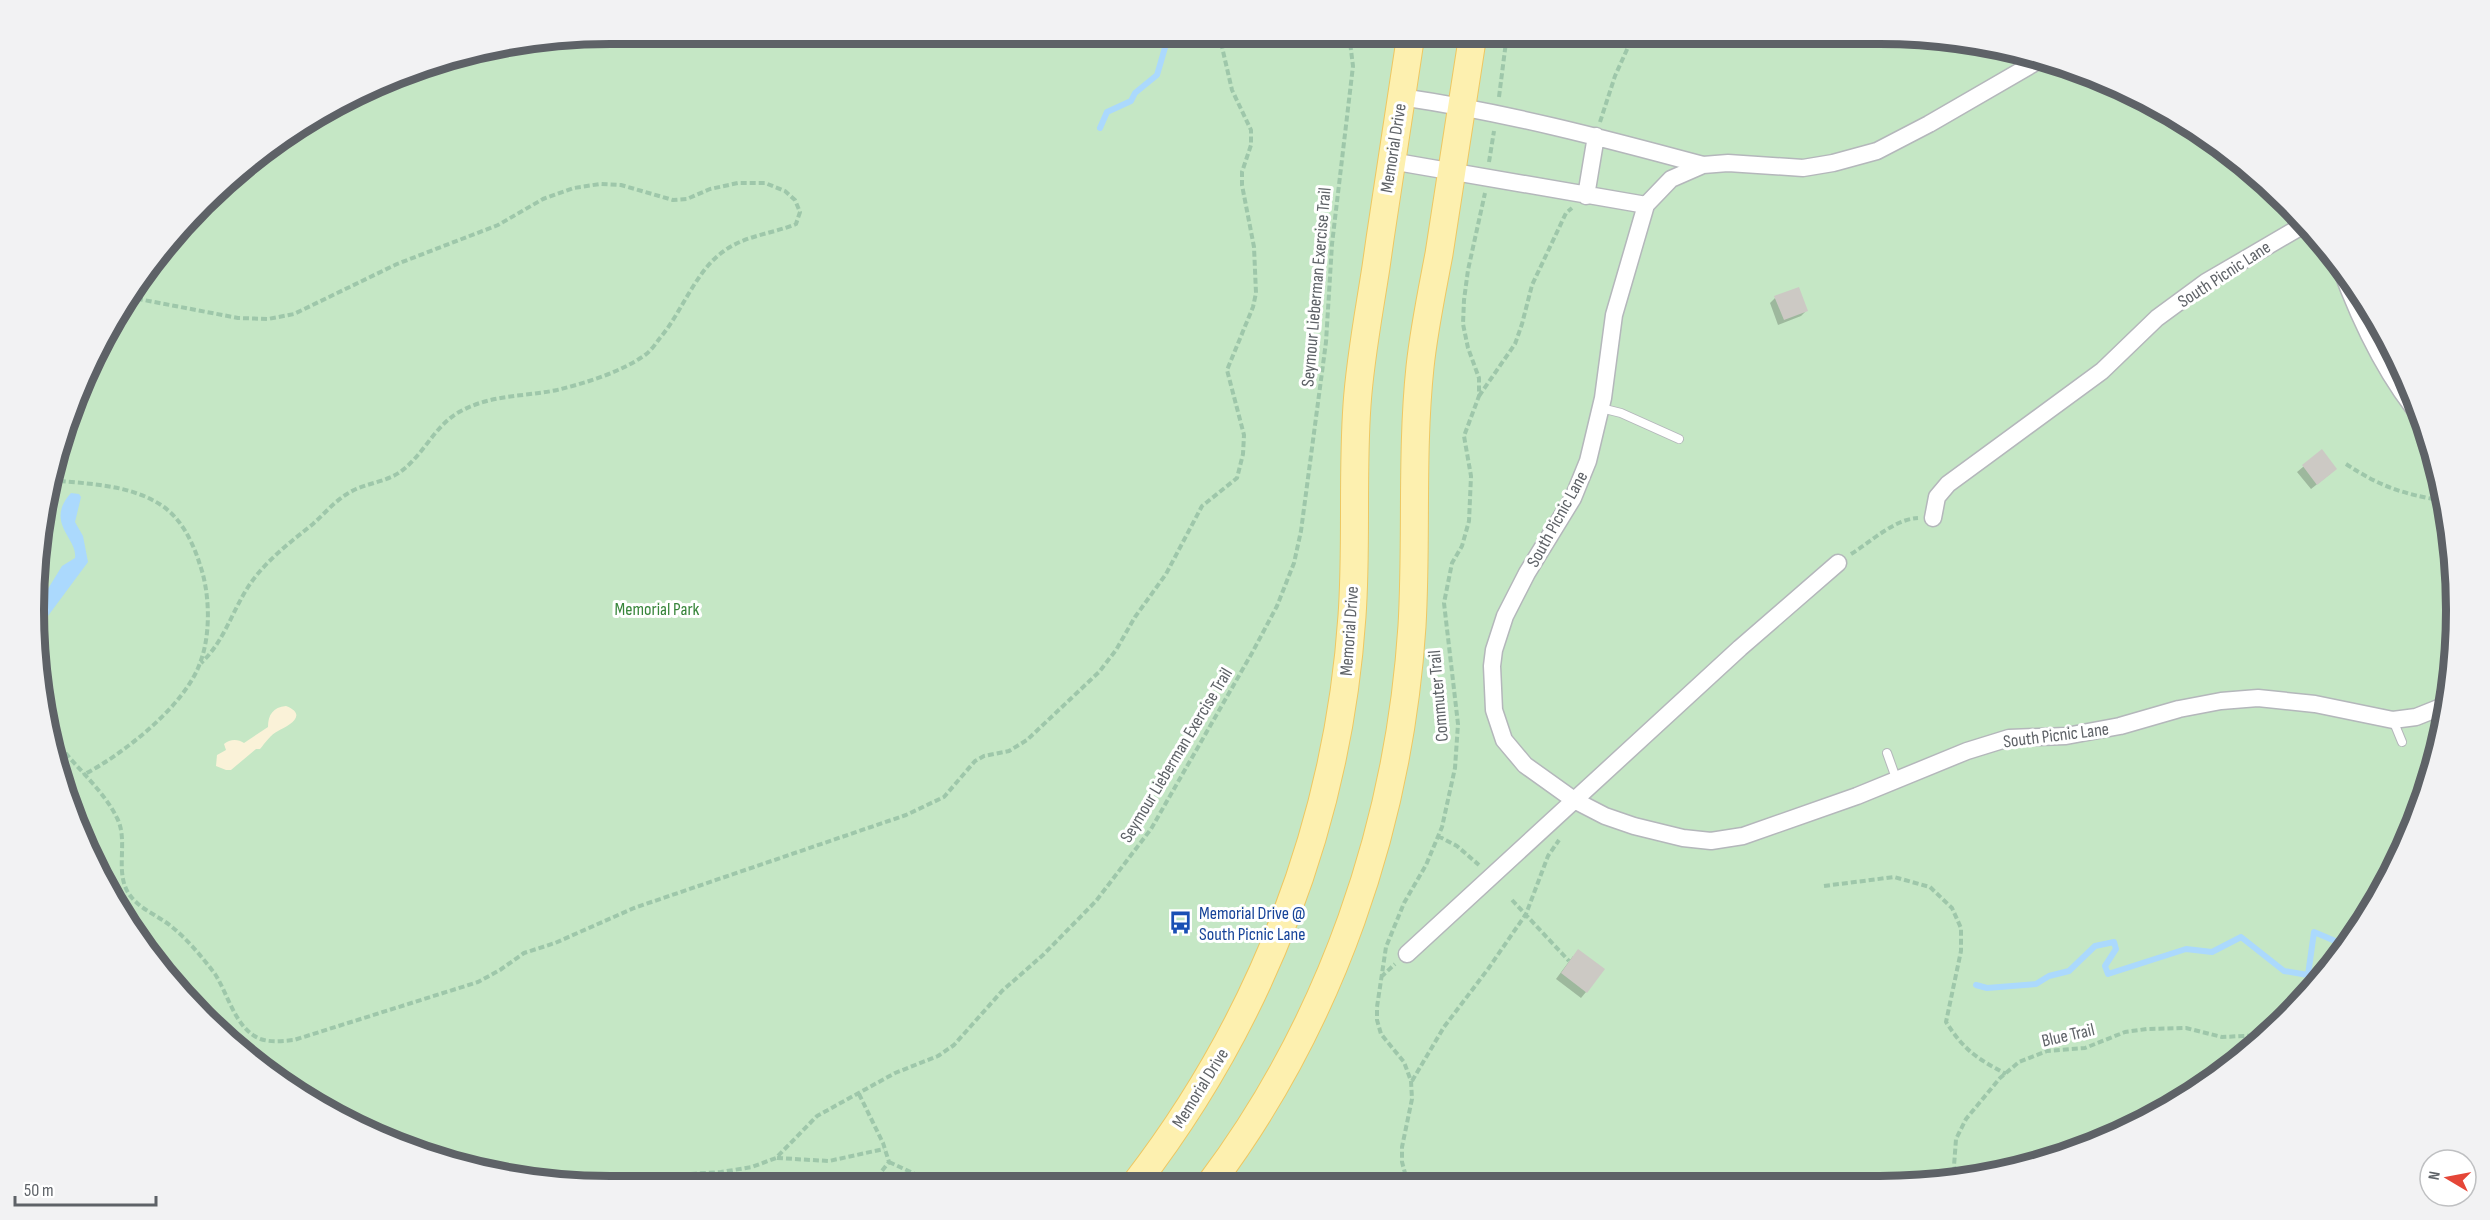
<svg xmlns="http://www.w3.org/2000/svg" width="2490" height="1220" viewBox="0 0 2490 1220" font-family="'Sofia Sans Condensed',sans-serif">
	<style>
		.green { fill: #c5e7c5 }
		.sand { fill: #faf2d8 }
		.water { fill: #abd9fd }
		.shadow { fill: #0003 }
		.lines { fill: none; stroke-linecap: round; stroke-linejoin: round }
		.stream { stroke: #abd9fd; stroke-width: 6 }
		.building { fill: #ccc9c4 }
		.lane-casing { stroke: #b4b7bb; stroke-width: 10 }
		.street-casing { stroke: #b4b7bb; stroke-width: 19 }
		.primary-casing { stroke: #eec762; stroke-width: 29 }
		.path { stroke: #9ec7aa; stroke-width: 4; stroke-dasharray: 6 3; stroke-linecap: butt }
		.lane { stroke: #fff; stroke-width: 8 }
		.street { stroke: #fff; stroke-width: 16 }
		.primary { stroke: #fdf0af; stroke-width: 27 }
		.labels { text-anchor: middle; stroke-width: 6; stroke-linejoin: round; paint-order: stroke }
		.street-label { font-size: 18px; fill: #5e6267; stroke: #fff }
		.park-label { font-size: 18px; fill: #38853b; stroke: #fff }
		.transit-label { font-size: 18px; fill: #164399; stroke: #fff; text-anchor: start }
		.rim { fill: none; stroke: #5e6267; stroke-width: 8 }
	</style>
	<rect width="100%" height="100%" fill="#f0eee7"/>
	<path class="green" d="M610,33L1917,34L2029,53L2135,92L2231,152L2314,229L2380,321L2426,424L2452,534L2456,647L2437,759L2398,865L2338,962L2231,1068L2100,1143L1955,1182L573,1186L461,1167L355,1128L202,1018L92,865L38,685L44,497L110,321L176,230L258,152L424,64Z"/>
	<path class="sand" d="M286,706C309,715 288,726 278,731C271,734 265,743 260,749H256L231,770H226L216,766L217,755L226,750L224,744C230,739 238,739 244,743L268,727C268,715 273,707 286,706Z"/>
	<path class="water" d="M71,493L79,494L81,497L75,522L83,536L88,562L42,624L41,662L46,681L45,688L40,693L38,685L41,600L62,566L75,558C78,538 44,523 71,493Z"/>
	<path class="shadow" d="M1775,298L1806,311L1801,316L1778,325L1770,303Z
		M2322,451L2330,474L2311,489L2297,472Z
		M1573,956L1586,992L1581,998L1556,979Z"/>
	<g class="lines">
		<path class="stream" d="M1100,128L1107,112L1131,101L1135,93L1157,75L1169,34
			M1976,985L1987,988L2036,984L2049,976L2069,971L2095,946L2114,942L2116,949L2105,966L2108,974L2186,949L2212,952L2241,937L2284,971L2308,975L2314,932L2347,946"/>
	</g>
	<path class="building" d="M1799,287L1808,311L1784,320L1774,296Z
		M2322,449L2337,469L2317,485L2302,465Z
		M1578,949L1605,969L1587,993L1561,973Z"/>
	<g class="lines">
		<defs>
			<path id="lane" d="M1601,408L1621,413L1679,439
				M2393,720L2402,742
				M1887,753L1897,781"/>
			<path id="street" d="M2043,58L1929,124L1877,151L1833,163L1803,168L1728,163L1703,165L1671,179L1646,205L1614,315L1603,398L1588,461L1573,498L1527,573L1505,616L1494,650L1492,666L1494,710L1504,740L1525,765L1574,800L1605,816L1634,826L1683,838L1711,841L1743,836L1857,796L1967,751L2009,738L2066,736L2120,726L2179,709L2221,701L2258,698L2315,704L2393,720L2416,717L2446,705
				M1401,97C1504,112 1603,138 1703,165
				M1391,161L1646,205
				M1586,196L1596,136
				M2340,266C2360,321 2387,378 2425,422
				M1933,518L1937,497L1948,484L2102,371L2157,318L2206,282L2307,223
				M1407,954L1740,648L1838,563"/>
			<path id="primary" d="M1135,1184C1261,1021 1338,823 1352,616C1357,546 1352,475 1357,405C1360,359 1369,313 1376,267C1387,189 1399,111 1411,34
				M1210,1184C1331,1023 1399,826 1412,626C1417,540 1411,453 1420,367C1424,329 1432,291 1439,254C1450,181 1462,107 1473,34"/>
		</defs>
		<use href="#lane" class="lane-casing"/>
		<use href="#street" class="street-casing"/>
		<use href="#primary" class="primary-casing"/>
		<path class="path" d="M1499,97L1507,34
			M1600,122L1615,76L1634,34
			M1489,162L1494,131
			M128,297L238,318L268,319L294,314L397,264L498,225L543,199L574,188L600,184L621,185L673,200L687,199L710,189L738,183H765L785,191L795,200L800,212L796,224C772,234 746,235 724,251C696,270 682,312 660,338C656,343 651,351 645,355C621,372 586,383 557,390C523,397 493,394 461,411C436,424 425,452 404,469C388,483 365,482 347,494C334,502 324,514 313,524C293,540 272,556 256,576C234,603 227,639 201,663
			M1479,396L1515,344L1522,324L1532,285L1566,213L1572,208
			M2346,464C2381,487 2403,494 2444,501
			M51,480C87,484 129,484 161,505C181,518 193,542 200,565C210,593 211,635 200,663C185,706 122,755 83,775
			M1851,554C1871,542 1894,519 1918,518
			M58,750H63C81,772 105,793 117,818C129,841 114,872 129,894C140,910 158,915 172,927C188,940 203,958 215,974C228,994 235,1027 258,1038C269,1043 282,1041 294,1040L478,982L500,970L524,953L555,943L634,908L906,815L944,797L975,761L984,756L1009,751L1027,740L1099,672L1116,650L1135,617L1166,574L1202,506L1237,478L1243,454L1244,435L1227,370L1253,307L1256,293L1254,247L1242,185V172L1251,145V130L1232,90L1219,34
			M1438,836L1457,846L1479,865
			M1824,886L1894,877L1930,887L1952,908L1961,928V951L1946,1022C1964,1050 1976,1058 2006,1074
			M1512,900L1569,961
			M1381,977L1395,964
			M1412,1081L1444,1027L1488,969L1526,914L1548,856L1559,840
			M859,1094L883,1143L889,1162
			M777,1158L829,1161L884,1149
			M889,1162L915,1174L926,1185
			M1958,1181L1954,1166L1956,1139L1966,1119L2000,1078L2019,1062L2047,1051L2085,1048L2125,1032L2147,1029L2186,1028L2222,1037L2264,1035
			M1408,1184L1402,1162V1147L1412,1099L1411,1081L1404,1062L1381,1034L1377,1020V1007L1386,947L1404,903L1426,865L1442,827L1455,768L1458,724L1444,603L1452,563L1462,546L1469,521L1471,476L1464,436L1479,396V378L1468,348L1463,324L1464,300L1468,270L1485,193
			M871,1185L889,1162
			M602,1186L644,1177L721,1172L752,1167L776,1158L817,1116L895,1073L938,1056L954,1045L1002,991L1043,955L1096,901L1151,829L1252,653L1277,606L1294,563L1301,531L1326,342L1332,244L1353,66L1349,34"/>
		<use href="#lane" class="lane"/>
		<use href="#street" class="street"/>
		<use href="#primary" class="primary"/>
	</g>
	<defs>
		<symbol id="bus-bare" viewBox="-9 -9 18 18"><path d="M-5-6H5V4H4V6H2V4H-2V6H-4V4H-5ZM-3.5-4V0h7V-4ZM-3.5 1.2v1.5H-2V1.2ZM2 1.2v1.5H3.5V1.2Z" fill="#1a4fb4" stroke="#fff" stroke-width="2.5" paint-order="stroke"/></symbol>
	</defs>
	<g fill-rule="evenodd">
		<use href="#bus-bare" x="1164" y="906" width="33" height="33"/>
	</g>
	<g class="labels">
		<g class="street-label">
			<text transform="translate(1393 148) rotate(-81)" y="6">Memorial Drive</text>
			<text transform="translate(2224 274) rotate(-33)" y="6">South Picnic Lane</text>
			<text transform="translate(1316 287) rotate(-85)" y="6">Seymour Lieberman Exercise Trail</text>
			<text transform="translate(1557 519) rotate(-61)" y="6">South Picnic Lane</text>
			<text transform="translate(1349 631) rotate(-86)" y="6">Memorial Drive</text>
			<text transform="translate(1438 696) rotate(-95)" y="6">Commuter Trail</text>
			<text transform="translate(2056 735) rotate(-7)" y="6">South Picnic Lane</text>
			<text transform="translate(1176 755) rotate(-59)" y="6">Seymour Lieberman Exercise Trail</text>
			<text transform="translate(2068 1035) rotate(-13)" y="6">Blue Trail</text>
			<text transform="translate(1200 1088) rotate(-58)" y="6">Memorial Drive</text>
		</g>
		<g class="park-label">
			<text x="657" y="615">Memorial Park</text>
		</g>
		<g class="transit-label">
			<text x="1199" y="919">Memorial Drive @<tspan x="1199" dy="21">South Picnic Lane</tspan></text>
		</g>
	</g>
	<path d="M0 0H2490V1220H0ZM610 44H1880A566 566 0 0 1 2446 610V610A566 566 0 0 1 1880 1176H610A566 566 0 0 1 44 610V610A566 566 0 0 1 610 44Z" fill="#f2f2f3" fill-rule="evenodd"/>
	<path class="rim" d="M610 44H1880A566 566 0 0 1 2446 610V610A566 566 0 0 1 1880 1176H610A566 566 0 0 1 44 610V610A566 566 0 0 1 610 44Z"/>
	<g transform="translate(2448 1178) rotate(280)"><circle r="28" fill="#ffffff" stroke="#bfc0c2" stroke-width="1.5"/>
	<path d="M0-4.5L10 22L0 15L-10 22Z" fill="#e54638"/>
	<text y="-9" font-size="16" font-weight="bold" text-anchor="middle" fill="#5e6267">N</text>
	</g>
	<path d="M15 1196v9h141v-9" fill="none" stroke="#5e6267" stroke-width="3"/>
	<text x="24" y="1196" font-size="18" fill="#5e6267" stroke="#ffffff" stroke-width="4.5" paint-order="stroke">50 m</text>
</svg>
